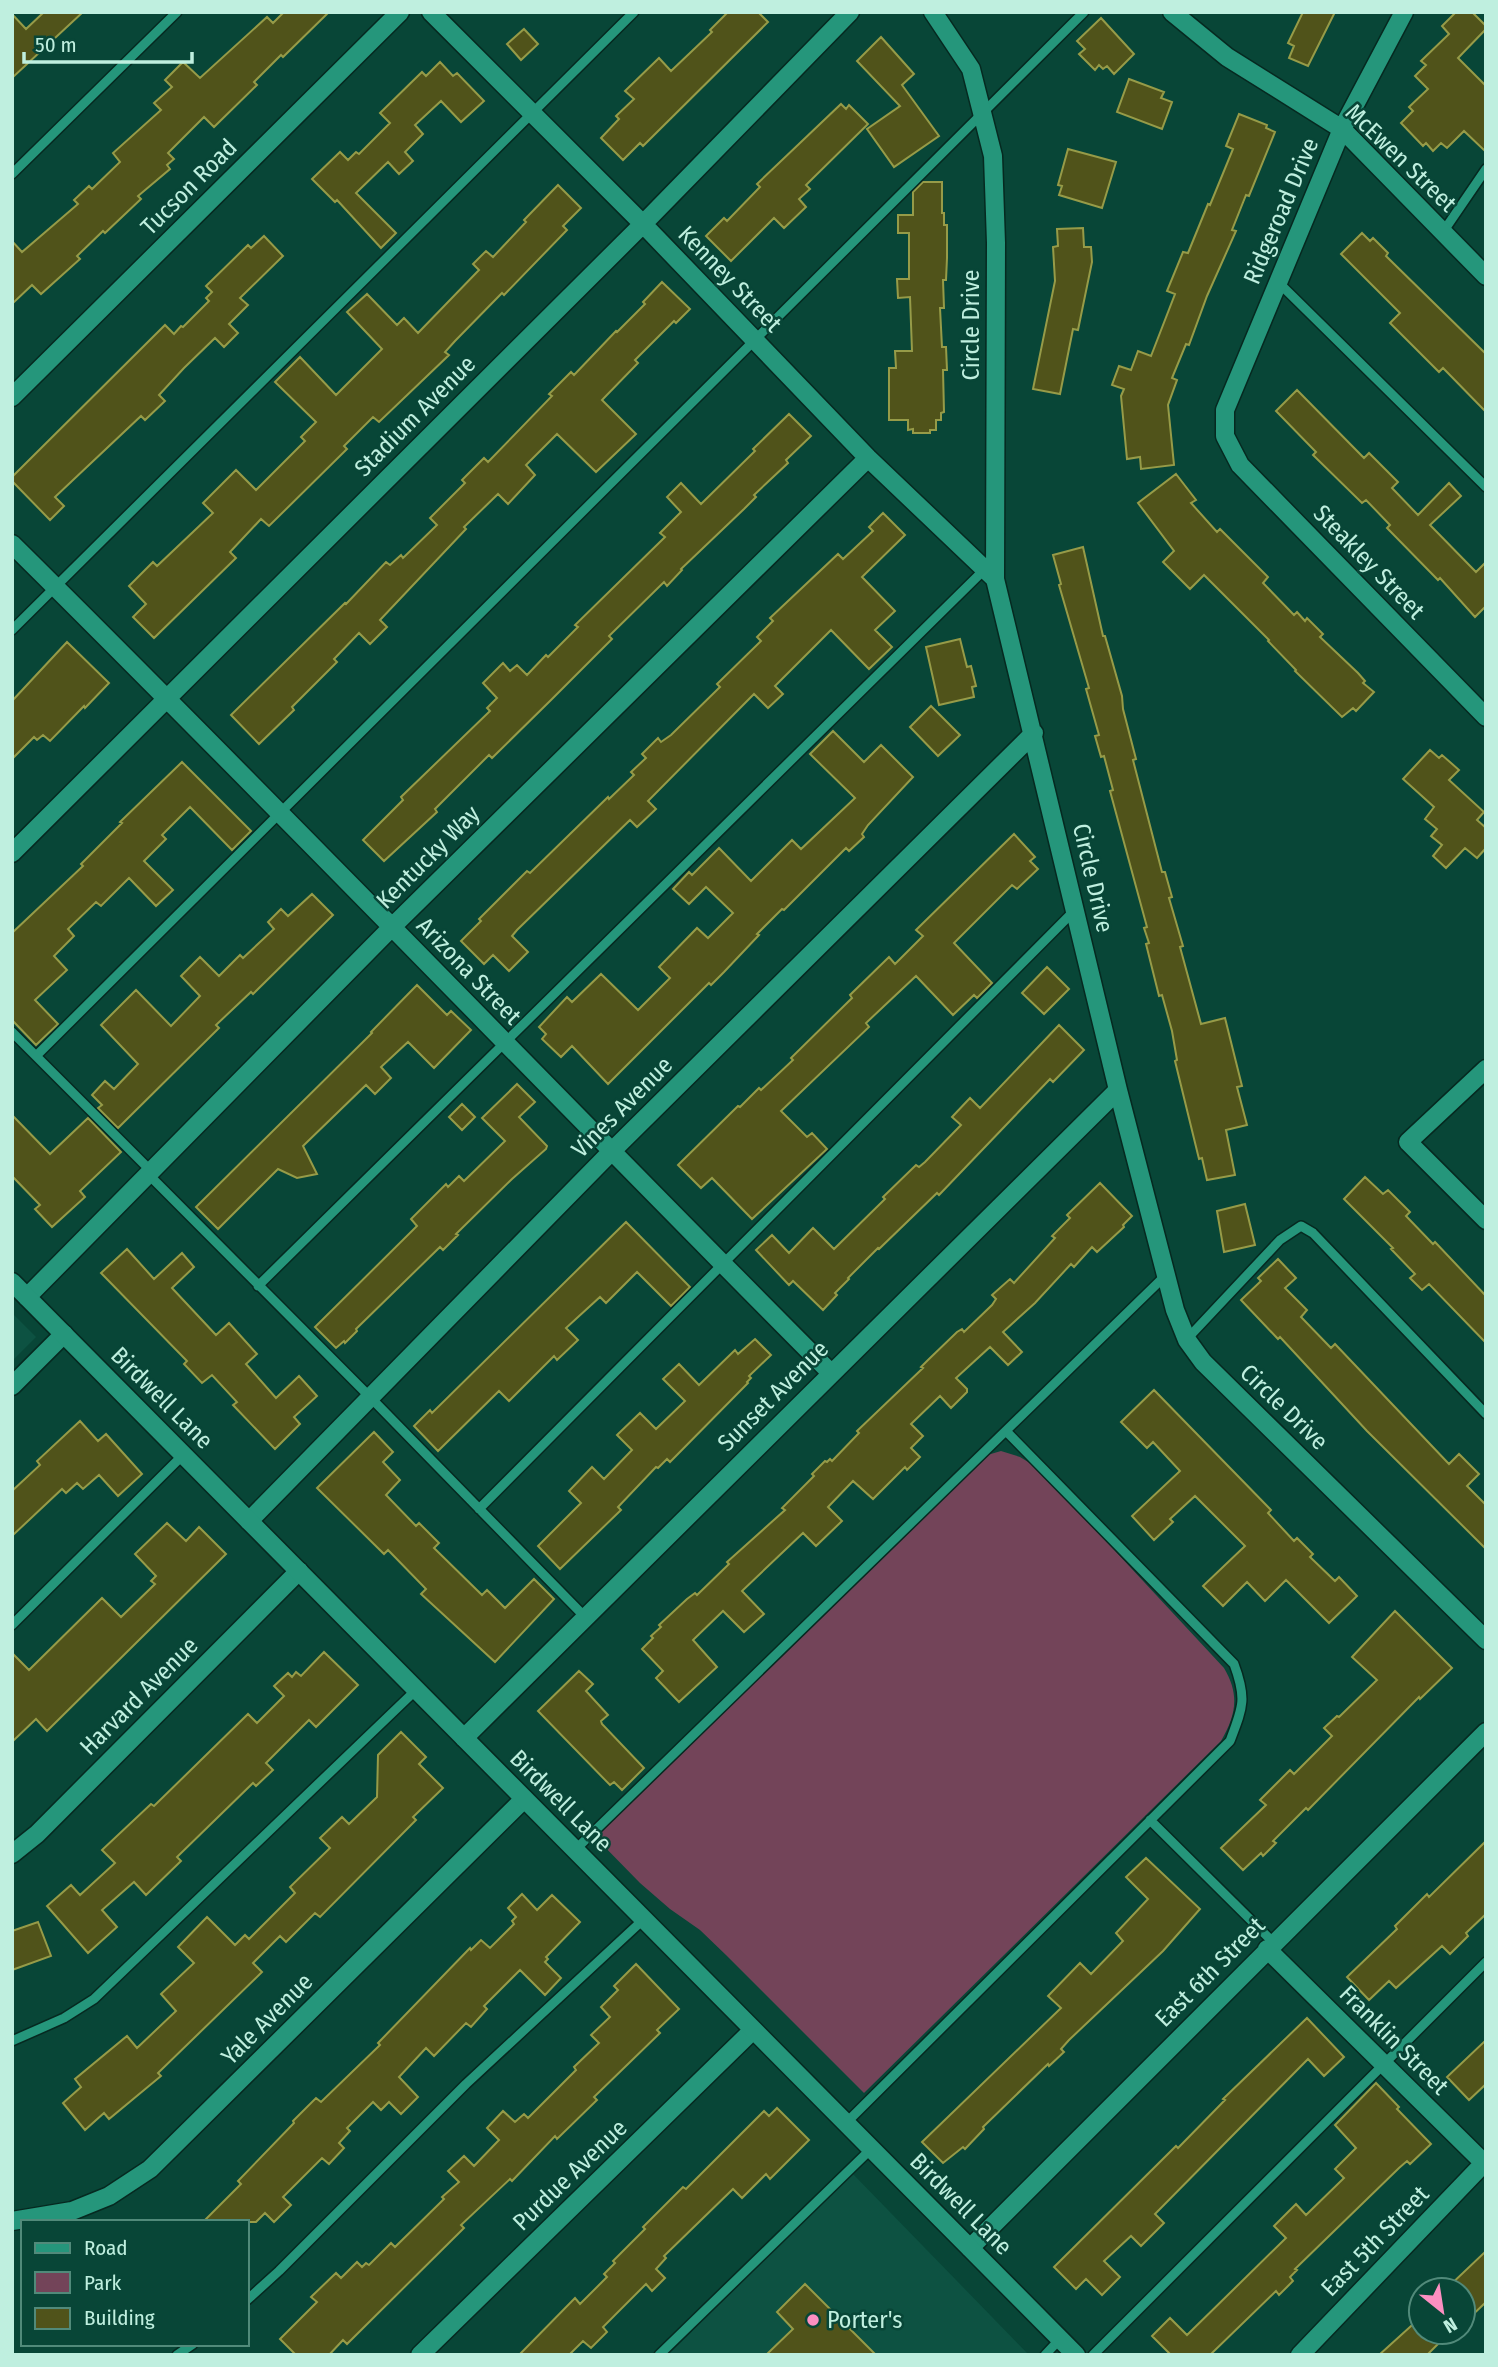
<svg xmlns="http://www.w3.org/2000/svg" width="1498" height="2367" viewBox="0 0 1498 2367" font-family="'Fira Sans Condensed',sans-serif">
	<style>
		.built { fill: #0d5242 }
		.green { fill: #734459 }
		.building { fill: #50531a; stroke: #969b48; stroke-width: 2 }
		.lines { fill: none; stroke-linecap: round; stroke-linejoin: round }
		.service-casing { stroke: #062920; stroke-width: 12 }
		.minor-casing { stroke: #062920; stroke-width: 21 }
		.secondary-casing { stroke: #062920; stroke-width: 21 }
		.service { stroke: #25967b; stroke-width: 9 }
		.minor { stroke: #25967b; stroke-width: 18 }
		.secondary { stroke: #25967b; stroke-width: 18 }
		.poi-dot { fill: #fc8fc1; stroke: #084637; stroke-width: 2.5 }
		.labels { text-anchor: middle; stroke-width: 5; stroke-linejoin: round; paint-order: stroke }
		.street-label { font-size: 24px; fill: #bfefdf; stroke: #084637 }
		.poi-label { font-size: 24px; fill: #bfefdf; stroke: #084637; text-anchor: start }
	</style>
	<rect width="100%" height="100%" fill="#084637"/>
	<path class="built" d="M12,1313L36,1337L12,1361Z
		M852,2173L1029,2355H668Z"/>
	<path class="green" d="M1001,1451L1020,1457L1038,1468L1224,1668C1240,1695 1236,1715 1221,1741L864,2093L726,1955L700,1930L670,1909L640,1883L595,1837L970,1467L984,1456Z"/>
	<path class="building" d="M44,12H83L12,78V14L26,29Z
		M284,12H329L283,57L281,55L254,82L257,85L214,127L204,117L168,153L174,159L167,165L170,169L138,196L141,199L105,233L103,231L77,256L80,259L41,294L32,285L12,304V241L22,252L78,204L74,200L89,186L92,189L120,162L113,153L161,110L154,103L172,87L165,80L183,62L200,78L267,17L273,23Z
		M728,12H758L768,22L643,146L640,143L623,160L601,138L619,119L616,116L634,99L625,91L659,58L671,71L712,32L710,30Z
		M1303,12H1335L1308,66L1289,58L1294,46L1288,43Z
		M1456,12H1472L1486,26V29L1458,58L1486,86V152L1464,131L1447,148L1441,143L1433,151L1426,143L1423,146L1401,123L1413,111L1409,107L1428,89L1415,76L1426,65L1421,61L1449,34L1442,26Z
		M1101,18L1134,54L1114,74L1107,66L1103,69L1099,65L1095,70L1079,54L1085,49L1077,41Z
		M524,29L538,44L521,60L507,44Z
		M881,37L914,74L902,85L939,136L894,167L867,129L900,106L857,61Z
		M440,62L453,76L457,73L484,101L461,122L441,101L415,125L423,134L405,152L413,161L399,174L388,162L356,193L396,233L381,248L337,200L335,202L312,179L340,152L348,160L356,152L359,154L390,123L380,113L422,72L426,76Z
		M1129,79L1164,92L1161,98L1172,102L1162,129L1117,112Z
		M841,104L846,109L849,105L868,124L806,185L810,189L799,199L806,207L784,228L774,218L731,261L706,236L724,218L727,221L760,187L757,184Z
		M1239,114L1267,125L1266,128L1275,132L1249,196L1246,195L1232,230L1236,231L1207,296L1189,345L1186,344L1172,378L1177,380L1168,405L1174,465L1141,469L1140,457L1127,459L1121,396L1124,389L1112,385L1119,366L1131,370L1138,351L1151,356L1175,294L1167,291L1183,252L1188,253L1208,204L1210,205L1233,149L1226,146Z
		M1068,149L1116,162L1102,208L1059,195L1062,186L1058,185Z
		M923,182H942V213H944V225H947V258L946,280H943L944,308H940L942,347H946L947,370H943L944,412L941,413V420H936V430H930V433H913V429L908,430V420H889V368H896L895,351H912L910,297L898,298L897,279H909V233H898V215H913V192Z
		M558,185L581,208L563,226L567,230L504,295L502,293L455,341L445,352L449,355L379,422L373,417L344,446L347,449L269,526L261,519L230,552L236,558L154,638L133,617L146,604L129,586L153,562L157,566L213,513L203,503L236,470L256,490L305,441L301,437L316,422L275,382L300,357L336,395L382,349L347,312L367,294L397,325L404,318L418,333L479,270L473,264L486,251L493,257L526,222L524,220Z
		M1083,228L1084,247H1091L1092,262L1078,330L1073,329L1060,394L1033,389L1055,281L1053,247L1058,246L1057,229Z
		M1362,233L1370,241L1373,238L1388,253L1386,256L1486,354V412L1443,368L1439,372L1390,323L1400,313L1341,254Z
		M264,236L283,256L240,298L248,305L229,324L238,333L224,347L215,338L184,368L159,395L165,401L145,420L141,416L55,497L64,506L50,520L12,481V477L165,325L174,334L181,326L183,327L209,301L206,298L212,292L206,286L248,245L251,248Z
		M662,282L690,309L676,323L674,321L635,360L638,363L602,400L636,434L596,472L557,434L526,465L535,475L508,504L498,494L464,527L466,529L380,620L387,627L370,644L359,633L334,659L337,662L292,707L294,710L259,744L231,715L345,603L346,604L386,562L390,565L401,555L403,558L437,525L430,518L465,483L462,480L484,458L488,462L552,396L549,394L571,372L574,375L616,331L617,332L645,304L643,302Z
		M1297,390L1364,458L1369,453L1398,482L1392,488L1418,515L1449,483L1461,496L1430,525L1476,572L1486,562V606L1475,617L1440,578L1438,580L1387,528L1390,525L1366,500L1362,503L1313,455L1316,452L1276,411Z
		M789,414L811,436L786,460L788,463L754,495L756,497L744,509L681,569L682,570L667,586L664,582L609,636L612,639L551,700L492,758L489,755L435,809L437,812L384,861L363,840L403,800L401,797L490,711L487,708L497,698L483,683L503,663L510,671L517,665L527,675L546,655L548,657L578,627L575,625L665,537L660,533L681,512L667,497L681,483L701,504L755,451L753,449Z
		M1176,474L1196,500L1191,503L1217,532L1220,529L1268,577L1263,583L1294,615L1297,612L1305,621L1307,618L1323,634L1320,637L1358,673L1365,681L1363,683L1374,692L1356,711L1353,708L1342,717L1295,671L1296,670L1268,641L1269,640L1204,575L1190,589L1163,562L1174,551L1138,503Z
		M883,513L905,535L862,577L895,611L875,630L892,647L869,669L831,630L775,686L783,694L768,708L754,694L648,801L656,809L637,827L630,820L517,930L512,936L528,952L509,971L493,955L484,964L461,941L481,921L479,919L527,871L530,873L608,797L609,799L634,775L631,772L646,758L642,754L658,738L661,742L671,735L720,687L717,684L761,641L757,637L773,621L770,618L838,554L843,559L873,531L869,527Z
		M1083,547L1103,636H1105L1122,696L1123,709L1136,759L1133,760L1162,872H1165L1172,897L1169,898L1183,946L1180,947L1201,1024L1225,1018L1242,1086L1237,1087L1247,1125L1226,1130L1235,1175L1207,1180L1202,1158L1199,1159L1175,1061L1177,1060L1172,1031L1162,995L1159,996L1146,944L1149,943L1144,928L1147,927L1110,791L1113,790L1104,756L1101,757L1095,736L1099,735L1086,689L1089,688L1059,585L1061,584L1053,555Z
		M960,639L967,667L971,666L976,686L972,687L974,697L939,705L926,647Z
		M67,642L109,683L85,708L84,706L50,741L43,735L37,740L34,737L12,759V701Z
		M931,706L960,735L938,756L910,727Z
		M833,731L864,762L881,745L913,777L868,825L862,834L864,837L849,851L846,848L784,910L782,909L757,934L759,935L724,972L711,985L709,983L608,1084L572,1046L561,1057L542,1039L546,1034L539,1027L567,997L572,1002L601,974L638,1010L670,978L659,967L697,928L708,938L733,913L706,887L689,904L673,889L689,872L692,875L719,848L751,881L792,840L801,849L855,798L810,754Z
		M1430,750L1439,758L1442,755L1459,770L1449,780L1484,812L1477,820L1486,828V848L1477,858L1465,848L1446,868L1433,856L1442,845L1431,836L1437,829L1425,819L1434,807L1403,779Z
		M182,762L251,831L232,850L190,807L162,835L166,839L144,861L173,890L156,906L129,878L101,906L96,902L68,929L74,936L54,956L67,970L35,1000L58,1024L36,1045L12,1020V933L83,866L81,864L122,823L120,822Z
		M1014,834L1035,857L1030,861L1038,869L1017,889L1012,885L954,943L992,983L977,998L974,995L953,1015L916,976L866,1023L869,1027L781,1111L807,1137L812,1133L827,1149L752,1219L712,1178L701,1188L678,1165L738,1106L740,1107L759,1088L761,1090L793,1060L791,1058L852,998L850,995L889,957L895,964L923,936L916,930Z
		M312,894L333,915L253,994L251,992L216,1025L219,1028L118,1128L98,1108L102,1105L92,1095L105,1081L114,1089L138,1064L101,1025L136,990L171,1026L200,996L181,976L200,957L219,976L240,955L243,958L274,929L268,922L281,909L288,916Z
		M1047,967L1069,989L1044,1014L1022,993Z
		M417,985L447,1015L451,1011L471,1030L434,1068L408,1042L381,1067L391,1078L375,1094L366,1085L303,1146L317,1174L297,1178L278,1169L218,1229L196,1207L372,1033L371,1032Z
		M1059,1025L1084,1050L1053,1082L1050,1079L939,1195L937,1193L879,1249L878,1248L848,1278L849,1279L835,1293L837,1295L823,1310L793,1281L789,1285L756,1250L772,1235L789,1253L813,1228L834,1249L885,1199L883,1197L916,1165L919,1167L925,1162L961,1125L952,1117L970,1098L980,1108Z
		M517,1084L535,1102L519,1117L547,1146L546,1149L512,1179L456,1234L458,1235L443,1250L440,1247L356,1329L357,1331L345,1343L344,1341L336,1348L315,1327L417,1226L411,1219L446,1184L448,1187L459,1176L464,1181L505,1141L482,1118Z
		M462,1104L475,1117L462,1130L449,1117Z
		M12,1115L50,1154L88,1118L121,1152L80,1191L85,1197L52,1227L35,1209L40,1205L12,1176Z
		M1365,1177L1383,1194L1388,1190L1410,1212L1406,1216L1433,1244L1435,1242L1486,1296V1343L1429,1284L1422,1290L1410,1278L1415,1274L1391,1249L1393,1248L1344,1199Z
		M1100,1183L1132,1216L1123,1225L1124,1227L1097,1252L1092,1247L1074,1267L1071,1264L1035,1303L1003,1332L1022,1352L1008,1365L990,1347L956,1378L967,1389V1392L951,1408L940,1396L911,1424L923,1436L911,1448L920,1457L907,1470L905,1467L873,1499L853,1481L828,1507L842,1521L816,1546L803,1533L742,1591L764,1614L744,1632L723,1611L693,1640L717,1667L679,1702L656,1678L663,1671L642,1649L653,1638L651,1636L661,1627L659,1625L687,1599L695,1593L697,1595L729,1564L727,1562L785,1510L782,1508L814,1476L812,1474L825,1461L827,1462L830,1459L832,1461L859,1433L857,1431L923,1368L921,1367L928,1360L957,1332L962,1329L964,1332L992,1305L996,1299L992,1295L1010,1279L1014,1283L1055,1238L1052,1236L1070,1218L1067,1215Z
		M1245,1204L1255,1245L1224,1252L1217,1211Z
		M626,1222L690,1287L671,1306L637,1272L606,1303L600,1297L566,1328L578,1340L557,1360L554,1356L509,1401L499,1391L438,1451L414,1426L430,1410L432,1413Z
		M127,1249L154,1279L182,1253L194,1267L172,1288L216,1335L229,1323L257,1354L246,1364L276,1398L299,1376L317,1396L294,1417L300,1424L275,1449L233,1405L237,1402L212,1375L202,1383L184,1364L187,1361L101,1273Z
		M1278,1259L1296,1278L1285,1288L1307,1310L1301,1317L1331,1348L1335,1344L1449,1464L1459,1454L1479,1474L1467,1486L1486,1505V1549L1367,1431L1280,1337L1278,1339L1241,1300L1261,1281L1258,1278Z
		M755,1339L771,1355L749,1376L751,1378L747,1382L748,1383L670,1462L667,1459L658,1468L656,1467L618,1507L621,1510L560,1569L538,1546L581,1503L569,1491L592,1467L604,1479L632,1450L617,1435L640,1413L656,1429L685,1401L663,1379L679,1364L699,1385L735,1350L738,1354Z
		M1154,1390L1271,1510L1268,1513L1294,1541L1297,1538L1313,1554L1310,1557L1335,1581L1339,1577L1357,1596L1329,1623L1286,1580L1265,1601L1247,1582L1223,1606L1203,1586L1245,1546L1195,1496L1170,1519L1173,1522L1154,1540L1132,1516L1180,1471L1153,1442L1147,1448L1121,1422Z
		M80,1421L98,1441L106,1434L142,1474L118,1496L99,1475L83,1489L77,1483L66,1493L62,1489L12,1536V1491L40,1465L37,1461Z
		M374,1432L393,1452L383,1462L400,1480L386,1495L416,1526L419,1523L439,1543L434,1548L482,1595L487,1590L505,1608L534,1579L554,1599L495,1662L421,1594L426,1589L388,1550L384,1554L317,1488Z
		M167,1523L186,1541L199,1527L226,1554L47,1731L36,1719L12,1742V1653L29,1670L102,1598L121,1617L155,1584L151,1581L156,1576L135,1554Z
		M1395,1611L1452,1668L1420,1699L1419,1697L1308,1810L1306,1808L1273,1841L1276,1843L1263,1856L1261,1853L1243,1870L1221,1848L1266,1805L1260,1800L1290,1770L1294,1774L1332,1736L1324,1728L1337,1716L1339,1717L1377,1680L1352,1657Z
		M324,1652L358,1685L316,1727L309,1720L266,1763L273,1770L256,1786L253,1783L177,1857L181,1861L146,1895L134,1882L102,1910L117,1927L88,1953L47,1906L71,1885L80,1895L115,1863L102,1850L151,1804L154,1806L248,1714L257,1723L284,1696L274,1686L288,1673L292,1677L296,1672L301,1676Z
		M579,1671L593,1684L586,1691L608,1715L601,1721L602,1724L644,1768L622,1790L614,1782L610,1785L538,1711Z
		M401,1732L426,1757L419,1764L443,1788L413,1817L416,1820L320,1917L315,1913L286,1942L280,1936L253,1963L262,1972L158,2073L161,2076L109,2119L104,2113L85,2130L63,2103L81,2087L75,2079L127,2036L137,2048L176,2011L161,1994L194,1963L178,1947L207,1917L235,1945L245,1935L249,1939L295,1893L290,1887L330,1848L320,1838L342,1817L349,1824L377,1797L378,1755Z
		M1486,1841V1914L1466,1933L1468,1936L1450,1954L1442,1946L1396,1988L1389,1981L1369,2000L1347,1977L1397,1929L1395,1926L1427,1894L1429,1897Z
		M1146,1858L1200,1909L1163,1951L1069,2040L1061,2049L1064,2052L1049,2066L1048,2064L983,2127L984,2129L965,2149L963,2147L943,2163L922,2142L1061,2008L1048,1996L1080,1963L1091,1974L1123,1941L1116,1933L1148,1899L1126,1877Z
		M522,1894L537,1910L552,1895L580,1922L546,1957L548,1959L545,1962L561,1978L545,1995L520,1970L484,2006L487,2009L471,2027L466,2023L434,2056L426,2048L399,2077L418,2097L401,2114L389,2102L381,2110L373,2102L347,2128L350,2131L339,2143L344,2148L329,2164L322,2158L283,2197L291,2205L274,2222L265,2213L256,2222H203L241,2184L238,2181L294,2123L293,2121L316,2098L321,2102L380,2045L378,2043L470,1948L471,1950L481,1940L490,1948L514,1924L512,1921L516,1917L508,1908Z
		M38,1922L51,1956L12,1970V1931Z
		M636,1964L679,2009L657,2030L660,2033L594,2097L597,2100L557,2139L555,2136L512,2181L510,2179L461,2225L464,2228L347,2344L343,2340L329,2355H296L280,2339L317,2302L311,2297L336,2273L341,2278L357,2262L362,2267L366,2263L369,2265L391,2243L395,2247L444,2199L442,2197L459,2182L448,2171L464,2156L474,2166L499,2140L487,2128L503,2111L515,2122L524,2114L528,2118L576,2070L574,2067L599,2043L591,2035L610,2017L601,2007L618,1990L614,1986Z
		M1307,2018L1344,2057L1324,2076L1308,2059L1155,2214L1164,2223L1141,2246L1131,2236L1104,2261L1120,2277L1102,2295L1086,2279L1076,2289L1054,2267L1176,2146L1178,2148L1225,2100L1223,2099Z
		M1486,2040V2084L1469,2100L1447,2077Z
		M1376,2083L1399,2107L1397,2109L1431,2144L1410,2164L1407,2161L1399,2168L1295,2269L1297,2270L1290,2277L1293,2281L1279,2295L1276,2291L1210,2355H1167L1169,2353L1152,2336L1170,2318L1187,2335L1286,2238L1274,2226L1296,2204L1306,2215L1344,2178L1335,2169L1356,2148L1335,2125Z
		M777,2108L809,2140L770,2179L766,2174L742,2198L733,2189L664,2256L666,2258L656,2269L665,2278L652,2291L646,2284L603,2327L607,2332L591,2348L583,2341L569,2355H519L575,2298L580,2304L607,2277L604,2274L615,2263L613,2261L645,2229L643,2227L683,2187L686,2189L764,2111L769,2116Z
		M1486,2251V2302L1463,2324V2290H1445Z
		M805,2284L876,2355H766L793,2329L777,2312Z
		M1421,2317V2332H1450L1427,2355H1379Z"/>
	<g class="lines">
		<defs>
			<path id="service" d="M12,174L177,12
				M1443,232L1486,169
				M1278,282L1486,487
				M12,630L634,12
				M12,1032L151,1171
				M36,1056L1084,12
				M148,1174L370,1397L585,1617
				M258,1286L985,569
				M1187,1339L1280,1240L1301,1226L1313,1233L1486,1414
				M479,1509L1074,911
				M12,1625L183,1455
				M1150,1820L1274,1943
				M575,1850L1166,1275
				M12,2041L64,2018L94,1999L416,1690
				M846,2123L1230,1741C1243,1707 1247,1699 1234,1664L1006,1431
				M247,2300L279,2271L466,2084L644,1919
				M177,2355L193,2344
				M659,2355L871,2149
				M1045,2355L1060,2339
				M1093,2355L1486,1962"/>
			<path id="minor" d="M431,12L643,224L868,458L995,579
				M933,12L971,69L993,156L996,243L995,579L1118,1090L1175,1310L1187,1340L1203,1362L1486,1640
				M1172,12L1227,57L1342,129L1486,276
				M1404,12L1342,129L1225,410V436L1240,465L1486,717
				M12,397L400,12
				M12,544C288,817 557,1098 831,1373
				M12,853L643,224L850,12
				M1486,1069L1408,1142L1486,1220
				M27,1297L392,927L868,458
				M12,1386L64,1334
				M249,1521L611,1152L1034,733
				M464,1738L1118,1090
				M12,1854L37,1834L299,1571
				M1267,1949L1486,2165
				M12,2221L72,2211L109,2196L150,2169L524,1799
				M970,2248L1486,1732
				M420,2355L753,2030
				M1300,2355L1486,2161"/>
			<path id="secondary" d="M12,1282L1076,2355"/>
		</defs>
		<use href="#service" class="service-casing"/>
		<use href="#minor" class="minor-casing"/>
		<use href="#secondary" class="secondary-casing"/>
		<use href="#service" class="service"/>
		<use href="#minor" class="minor"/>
		<use href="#secondary" class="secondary"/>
	</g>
	<circle class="poi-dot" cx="813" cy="2320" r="7"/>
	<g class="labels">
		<g class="street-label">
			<text transform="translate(1401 158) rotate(44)" y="8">McEwen Street</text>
			<text transform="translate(189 187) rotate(-45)" y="8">Tucson Road</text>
			<text transform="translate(1281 211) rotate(-67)" y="8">Ridgeroad Drive</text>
			<text transform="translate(730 279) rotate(46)" y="8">Kenney Street</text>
			<text transform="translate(971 325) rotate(-90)" y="8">Circle Drive</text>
			<text transform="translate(415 416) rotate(-45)" y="8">Stadium Avenue</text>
			<text transform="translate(1369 562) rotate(46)" y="8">Steakley Street</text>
			<text transform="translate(428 857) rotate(-45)" y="8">Kentucky Way</text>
			<text transform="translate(1093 878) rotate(77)" y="8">Circle Drive</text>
			<text transform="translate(469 971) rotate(46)" y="8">Arizona Street</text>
			<text transform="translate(622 1107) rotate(-45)" y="8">Vines Avenue</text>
			<text transform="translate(773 1396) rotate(-45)" y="8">Sunset Avenue</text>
			<text transform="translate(162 1398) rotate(45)" y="8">Birdwell Lane</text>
			<text transform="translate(1284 1407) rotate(44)" y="8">Circle Drive</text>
			<text transform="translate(139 1696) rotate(-45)" y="8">Harvard Avenue</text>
			<text transform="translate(561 1801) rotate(45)" y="8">Birdwell Lane</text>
			<text transform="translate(1210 1972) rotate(-45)" y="8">East 6th Street</text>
			<text transform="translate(267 2019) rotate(-45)" y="8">Yale Avenue</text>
			<text transform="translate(1394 2040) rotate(45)" y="8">Franklin Street</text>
			<text transform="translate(570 2175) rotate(-44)" y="8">Purdue Avenue</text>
			<text transform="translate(961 2204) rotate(45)" y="8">Birdwell Lane</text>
			<text transform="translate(1375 2241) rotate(-46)" y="8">East 5th Street</text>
		</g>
		<g class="poi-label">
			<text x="827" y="2328">Porter's</text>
		</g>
	</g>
	<rect width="1498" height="2367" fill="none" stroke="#bfefdf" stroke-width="28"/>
	<rect x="21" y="2220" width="228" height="126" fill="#084637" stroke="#518a7a" stroke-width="2"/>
	<rect x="35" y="2243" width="35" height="10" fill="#25967b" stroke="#518a7a" stroke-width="2"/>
	<text x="84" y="2255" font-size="21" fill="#bfefdf">Road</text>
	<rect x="35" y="2272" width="35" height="21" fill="#734459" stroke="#518a7a" stroke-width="2"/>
	<text x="84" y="2290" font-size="21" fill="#bfefdf">Park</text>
	<rect x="35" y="2308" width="35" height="21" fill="#50531a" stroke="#518a7a" stroke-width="2"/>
	<text x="84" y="2325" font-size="21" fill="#bfefdf">Building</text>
	<g transform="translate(1442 2311) rotate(150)"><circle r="33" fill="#084637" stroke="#518a7a" stroke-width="2"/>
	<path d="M0-5L12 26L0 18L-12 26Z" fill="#fc8fc1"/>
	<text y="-10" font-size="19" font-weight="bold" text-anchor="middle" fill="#bfefdf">N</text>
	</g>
	<path d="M24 52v10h168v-10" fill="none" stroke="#bfefdf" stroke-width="3.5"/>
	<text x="35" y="52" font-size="21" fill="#bfefdf" stroke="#084637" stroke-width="5" paint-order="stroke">50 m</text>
</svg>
